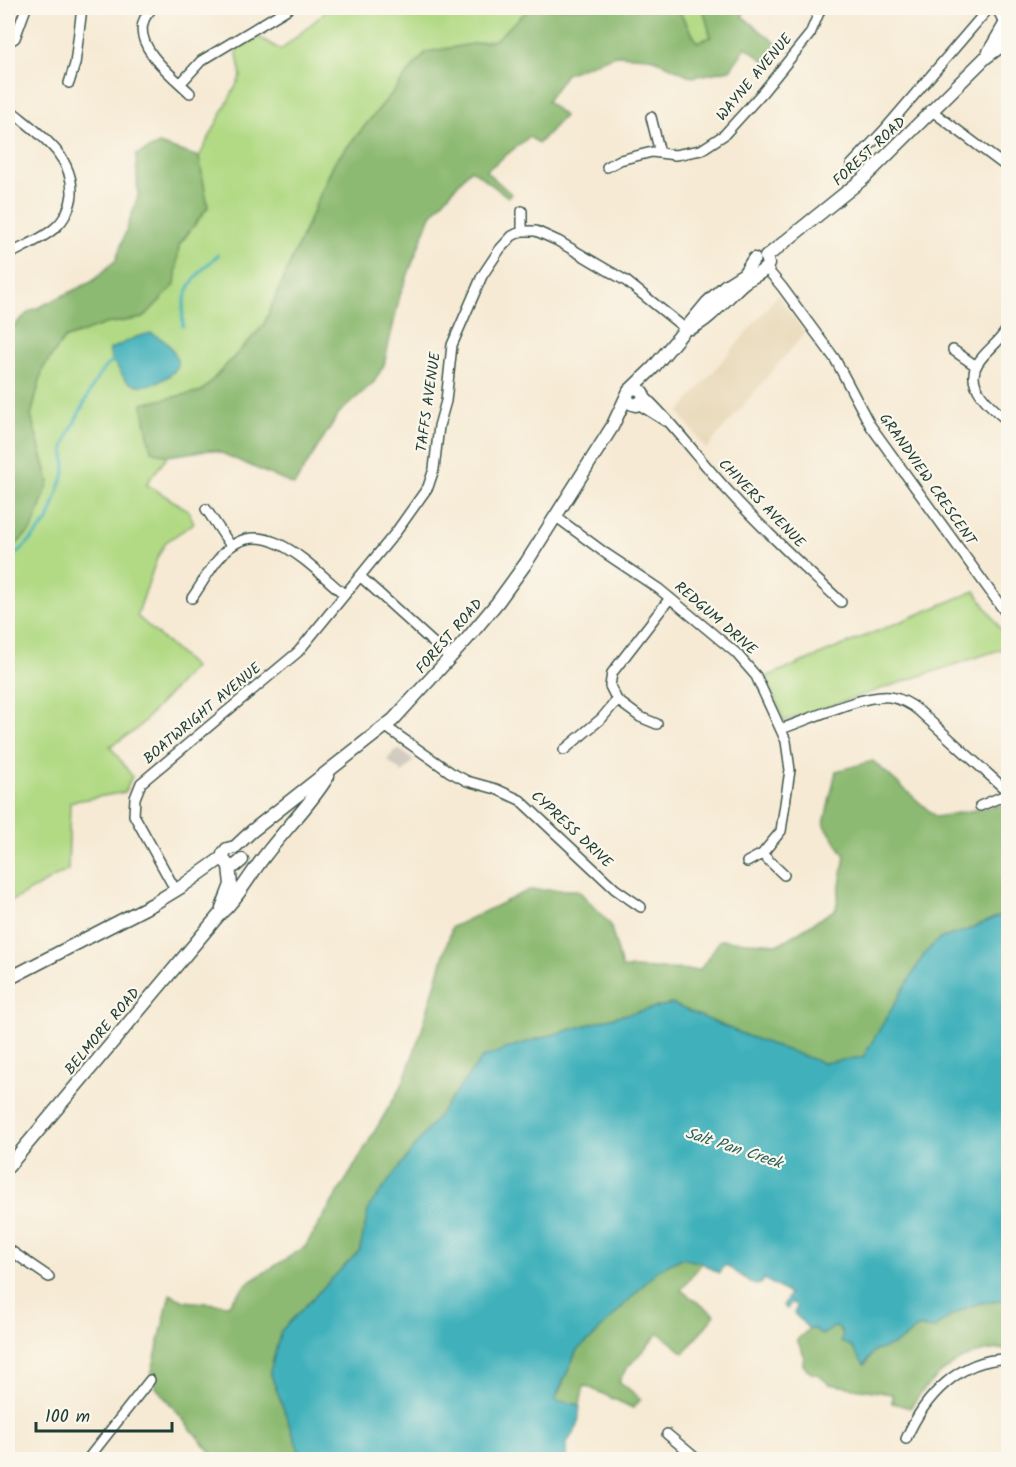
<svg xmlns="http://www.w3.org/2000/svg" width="1016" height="1467" viewBox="0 0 1016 1467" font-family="Kalam,sans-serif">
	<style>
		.built { fill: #e8d9ba }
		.industrial { fill: #c9c3b8 }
		.green { fill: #b2da85; stroke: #688c5c; stroke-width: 1.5 }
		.forest { fill: #8dba72; stroke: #567c53; stroke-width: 1.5 }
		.water { fill: #41b1bb; stroke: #307778; stroke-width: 1.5 }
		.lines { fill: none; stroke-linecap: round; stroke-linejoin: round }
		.stream { stroke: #41b1bb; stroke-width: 3 }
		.minor-casing { stroke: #3f574c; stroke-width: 12 }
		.tertiary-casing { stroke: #3f574c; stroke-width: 15 }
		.minor { stroke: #fff; stroke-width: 9 }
		.tertiary { stroke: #fff; stroke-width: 12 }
		.labels { text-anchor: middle; stroke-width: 4.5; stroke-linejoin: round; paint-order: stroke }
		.street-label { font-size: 15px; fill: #1f3d34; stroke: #fbf7ec }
		.water-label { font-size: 16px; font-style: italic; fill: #29605c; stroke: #fbf7ec }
	</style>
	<rect width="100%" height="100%" fill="#fbf7ec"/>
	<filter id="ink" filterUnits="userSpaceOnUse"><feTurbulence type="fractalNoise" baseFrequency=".0167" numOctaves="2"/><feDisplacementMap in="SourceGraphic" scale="12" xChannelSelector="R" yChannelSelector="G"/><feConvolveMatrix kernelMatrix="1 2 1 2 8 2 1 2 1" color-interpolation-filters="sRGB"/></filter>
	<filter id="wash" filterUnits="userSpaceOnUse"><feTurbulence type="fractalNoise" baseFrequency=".008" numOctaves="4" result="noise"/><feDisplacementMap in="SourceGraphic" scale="24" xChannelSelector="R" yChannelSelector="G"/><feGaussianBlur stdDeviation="1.35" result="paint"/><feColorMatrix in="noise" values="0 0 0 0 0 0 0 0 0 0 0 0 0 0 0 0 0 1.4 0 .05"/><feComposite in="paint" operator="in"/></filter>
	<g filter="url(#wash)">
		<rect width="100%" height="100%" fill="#f6ead4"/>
		<path class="built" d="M778,295L805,333L706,449L679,412Z"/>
		<path class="industrial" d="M395,750H400L414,760L403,773L387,760Z"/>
		<path class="green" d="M330,8H530L496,40L426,53L334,163L263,326L202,391L143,404L151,450L168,456L146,484L188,510L194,523L166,542L157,558L137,616L194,667L136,730L110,746L132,776L125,792L70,802L68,870L8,903V552L32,529L49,482L31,416L43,368L64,339L105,324L143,318L174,285L179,245L208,207L199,157L241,76L236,49L259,37L281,50Z
			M677,8H703L711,38L697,42Z
			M975,591L1008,640V647L784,721L766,677Z"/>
		<path class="forest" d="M530,8H677L697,42L711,37L703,8H747L742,16L782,48L770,65L746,47L730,70L692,77L650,57L615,55L566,74L547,101L564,116L539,143L529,137L486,171L511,194L508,197L471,169L431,215L400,295L384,365L374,382L339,413L294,485L217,451L210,450L168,456L151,451L142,404L202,391L263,326L334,163L426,52L495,40Z
			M159,144L199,157L208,207L179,245L175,285L143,318L105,324L64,339L43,368L31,416L49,482L32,529L8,552V331L29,312L93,281L116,260L138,196L136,155Z
			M873,761L936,817L1008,804V912L965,931L939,939L925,953L864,1057L823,1063L747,1036L672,1004L618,1016L517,1045L369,1207L360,1250L281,1331L270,1372L302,1459H216L150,1380L170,1294L184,1301L228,1305L249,1282L305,1247L352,1170L402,1085L420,1036L452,927L529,890H578L610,924L622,968L700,970L720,940L779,944L836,909L845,856L824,824L836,771Z
			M682,1258L702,1263L681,1290L715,1315L684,1353L659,1333L626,1369L619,1381L641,1399L633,1408L584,1385L580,1405L555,1401L577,1350L592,1338L658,1270Z
			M1008,1298V1349C966,1348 932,1374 910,1408L892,1403V1394L829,1384L817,1374H812L803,1365L804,1355L797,1340L809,1329H815L822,1335L834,1327L839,1328L865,1365L874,1351C881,1350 902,1342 906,1337C911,1333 912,1330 918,1328C923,1327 929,1328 934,1329C948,1316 961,1309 980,1303C990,1301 999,1303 1008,1298Z"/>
		<path class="water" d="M151,333C166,340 176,349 178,366C169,380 141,393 126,380C123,377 120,371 118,368C114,362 110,358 109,350L136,337Z
			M1008,912V1298C999,1303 990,1301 980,1303C961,1309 948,1316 934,1329C929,1328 923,1327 918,1328C912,1330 911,1333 906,1337C902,1342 881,1350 874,1351L864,1365L851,1346L841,1342L843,1332L839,1328L834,1327L822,1335L815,1329H809L794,1313L797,1307L791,1303L787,1309L783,1306L790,1294L764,1279L761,1284L755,1285L725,1265L718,1273L702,1263L682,1258L658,1270L592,1338L577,1350L555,1400L580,1405L578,1426L566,1444L567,1459H302L270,1372L281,1331L360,1250L369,1207L482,1058L517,1045L618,1016L672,1004L747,1036L823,1063L863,1057L925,953L939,939L965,931Z"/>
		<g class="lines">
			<path class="stream" d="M183,326C180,292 193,277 218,255
				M8,560L24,547L48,521L65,471L64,447L69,433L96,380L105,367L115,360"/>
		</g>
	</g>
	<g filter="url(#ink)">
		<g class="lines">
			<defs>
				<path id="minor" d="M152,8C150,11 146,15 144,20C133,47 173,76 190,93
					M996,8L1005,23
					M8,42L15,38L26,8
					M69,83L75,64L82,8
					M181,83L201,61L289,8
					M8,108C36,132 73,153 72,194C71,206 65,219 56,227C43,239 24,246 8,255
					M932,111L1008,168
					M651,117L660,153
					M851,165L886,128L989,8
					M607,167L620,160L652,152L675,155L701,150L724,135L763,92L810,34L821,8
					M522,231V211
					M766,268L782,287L835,359L870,425L1008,616
					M1008,327C999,344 987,349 978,363C963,385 993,409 1008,421
					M953,350L976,366
					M644,396C675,425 700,461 729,492C764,531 803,566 841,602
					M638,404L665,421
					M206,509L231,546
					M555,516L605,553L659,589L736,653L756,676L786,741L790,770L781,831L762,854L747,862
					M361,577L450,658
					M192,598C202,584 210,568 221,556C261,508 312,568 344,594
					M617,700L640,717L657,724
					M386,727L450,772L467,781L496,789L520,800L615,889L641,907
					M781,729C808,720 863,694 890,697C902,699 911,704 919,711L1008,792
					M564,750L602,718L617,700L610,686L612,673L670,598
					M980,806L1008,794
					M762,854L784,875
					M176,891L134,815L135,798L141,783L298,652L396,532L428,487L434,469L439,426L446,401L452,345L482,276L500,249L512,236L522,231H536L558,241L626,281L687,330
					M8,1249L49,1277
					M667,1434L698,1460
					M906,1439C924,1397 960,1358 1008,1359
					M87,1460L150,1380"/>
				<path id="tertiary" d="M989,52L1008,19
					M766,257L864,178L985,58L1008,41
					M691,328C710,320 726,298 742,284C750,277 765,273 768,264L766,257
					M627,395C627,401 630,404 636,405L642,401C646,393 640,387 631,389
					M242,860L235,866H229L224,860L223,854L227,849L235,847L252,831L393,720L467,639L497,603L526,563L612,427L629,391L653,368L707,303L725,286L744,274L754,259
					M222,908L231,885L229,866
					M8,979L153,904L181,887L223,857
					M8,1167L219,915C239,897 250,874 267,853C287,827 311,804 328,776"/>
			</defs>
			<use href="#minor" class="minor-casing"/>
			<use href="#tertiary" class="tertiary-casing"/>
			<use href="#minor" class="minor"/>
			<use href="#tertiary" class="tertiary"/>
		</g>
	</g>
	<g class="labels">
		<g class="street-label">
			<text transform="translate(754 77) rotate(-50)" y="5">WAYNE AVENUE</text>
			<text transform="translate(869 151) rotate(-43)" y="5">FOREST ROAD</text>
			<text transform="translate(428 402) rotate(-82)" y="5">TAFFS AVENUE</text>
			<text transform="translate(928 479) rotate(55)" y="5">GRANDVIEW CRESCENT</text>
			<text transform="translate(762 503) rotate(46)" y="5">CHIVERS AVENUE</text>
			<text transform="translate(716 618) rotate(41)" y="5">REDGUM DRIVE</text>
			<text transform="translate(449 636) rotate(-49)" y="5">FOREST ROAD</text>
			<text transform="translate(202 713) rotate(-40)" y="5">BOATWRIGHT AVENUE</text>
			<text transform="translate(572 829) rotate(43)" y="5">CYPRESS DRIVE</text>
			<text transform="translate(102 1031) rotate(-50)" y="5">BELMORE ROAD</text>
		</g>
		<g class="water-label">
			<text transform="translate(734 1147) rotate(18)" y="6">Salt Pan Creek</text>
		</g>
	</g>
	<rect width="1016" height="1467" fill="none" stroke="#fbf7ec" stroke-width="30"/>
	<path d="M36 1422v9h136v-9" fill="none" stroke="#1f3d34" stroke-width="3"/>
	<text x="45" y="1422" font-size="18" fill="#1f3d34" stroke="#fbf7ec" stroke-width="4.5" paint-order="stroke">100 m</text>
</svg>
